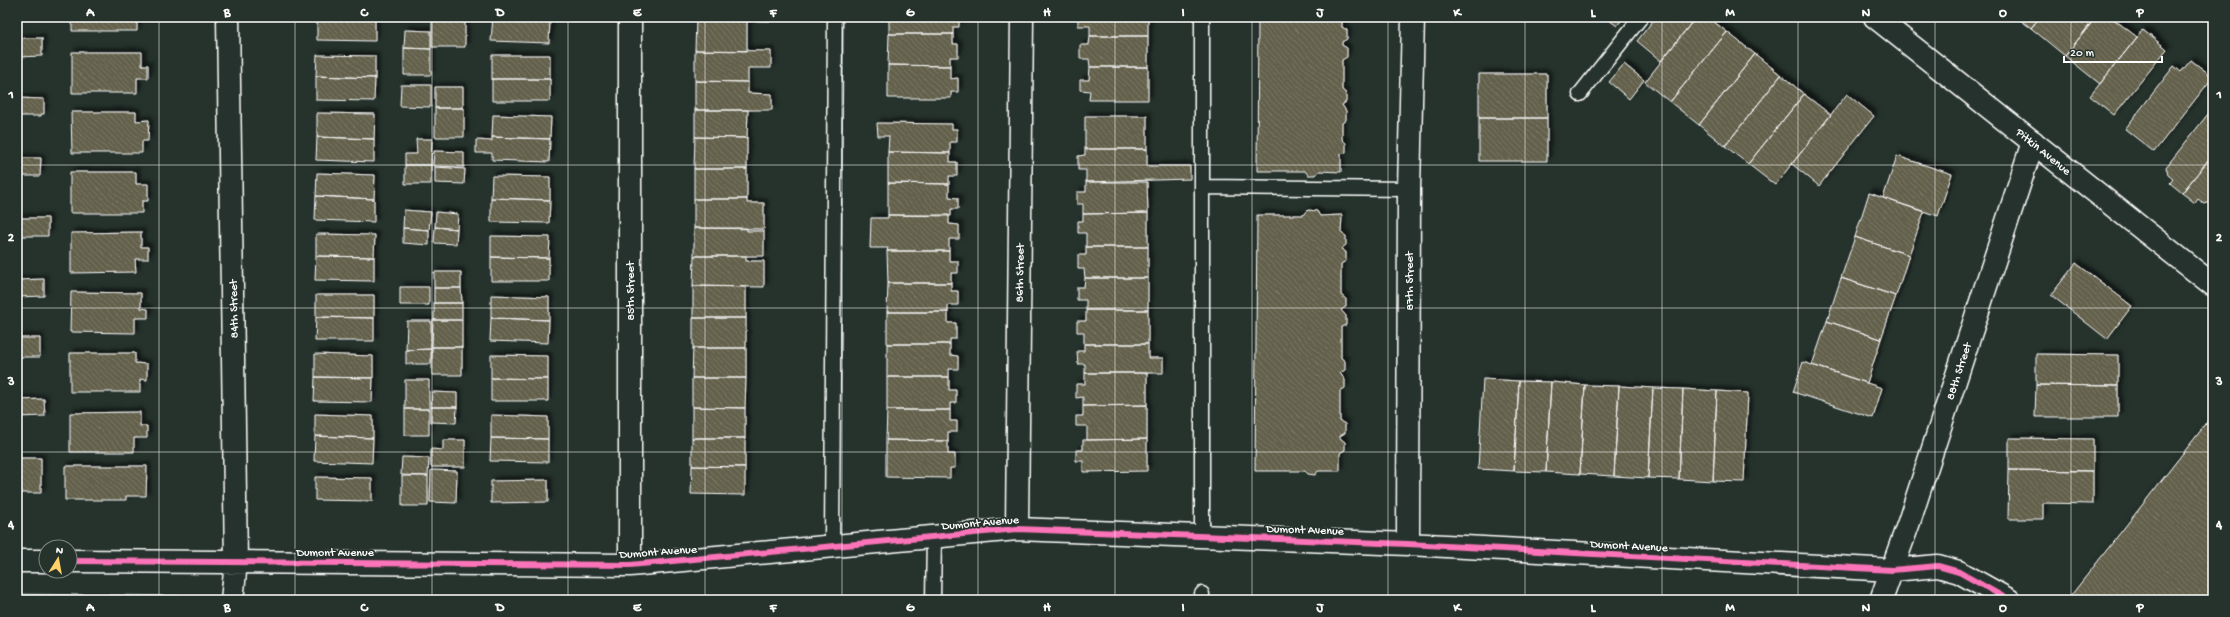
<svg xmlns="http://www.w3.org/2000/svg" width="2230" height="617" viewBox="0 0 2230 617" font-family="'Gochi Hand',sans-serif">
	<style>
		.park { fill: #556d53; stroke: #aab6a9 }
		.building { fill: url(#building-back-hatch); stroke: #fff; filter: url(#shadow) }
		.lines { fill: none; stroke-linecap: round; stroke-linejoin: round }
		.lane-casing { stroke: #fff; stroke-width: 17 }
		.street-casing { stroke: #fff; stroke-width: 25 }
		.secondary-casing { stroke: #fff; stroke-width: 25 }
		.lane { stroke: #26332d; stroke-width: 14 }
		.street { stroke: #26332d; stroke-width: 22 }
		.secondary { stroke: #26332d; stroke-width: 22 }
		.cycleway-casing { stroke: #26332d; stroke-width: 8 }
		.cycleway { stroke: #fb73b8; stroke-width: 6 }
		.grid { fill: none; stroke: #fff; stroke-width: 1; stroke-opacity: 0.55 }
		.labels { text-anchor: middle; stroke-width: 3.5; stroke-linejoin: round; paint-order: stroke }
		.street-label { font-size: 12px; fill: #fff; stroke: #26332d }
		.neatline { fill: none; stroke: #fff; stroke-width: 1.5 }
		.grid-label { font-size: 13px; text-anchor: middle; font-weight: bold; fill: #fff }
	</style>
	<defs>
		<pattern id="building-back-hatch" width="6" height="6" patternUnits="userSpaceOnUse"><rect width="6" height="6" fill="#63604c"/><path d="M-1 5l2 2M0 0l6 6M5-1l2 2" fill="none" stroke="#7a7867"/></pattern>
		<filter id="shadow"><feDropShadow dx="3.5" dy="-3.5" stdDeviation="2" flood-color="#0009"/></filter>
	</defs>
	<rect width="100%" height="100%" fill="#26332d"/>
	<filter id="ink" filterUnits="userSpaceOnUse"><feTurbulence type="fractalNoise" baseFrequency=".025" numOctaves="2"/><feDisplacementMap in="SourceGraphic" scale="8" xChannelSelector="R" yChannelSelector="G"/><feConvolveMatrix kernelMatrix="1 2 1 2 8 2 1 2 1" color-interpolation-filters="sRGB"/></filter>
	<g filter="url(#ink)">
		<path class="park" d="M17,594L191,596L208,600H17Z"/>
		<path class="building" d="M72,17H150V19H137V31H72Z
			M317,17H375V41L317,40Z
			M493,17L550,19L549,43L491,41Z
			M494,17H550V19Z
			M696,17H771V21L696,20Z
			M889,17H959V27H953V34H889Z
			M1078,17H1148V36H1090V26H1078Z
			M1258,17H1342V27L1347,30V39L1342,42V45L1347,48V57L1342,60V90L1346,93V102L1342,105L1346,111V120L1342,123V139L1346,143V152L1341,154V172L1319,171L1316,175H1308L1305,171H1257Z
			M1605,17H1624L1617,26Z
			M1656,17H1696L1661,61L1637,41Z
			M1696,17H1708L1727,32L1670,102L1645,82Z
			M2016,17H2040L2031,28Z
			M2040,17H2096L2065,56L2031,28Z
			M2096,17H2111L2137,37L2100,84L2065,56Z
			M696,20L747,21V51L695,50Z
			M432,21H465V47H432Z
			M405,30L431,31V49L404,48Z
			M2143,30L2167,49L2114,115L2090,96Z
			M1727,32L1755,54L1699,125L1670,102Z
			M889,34H953V44H958V57H950V66L888,65Z
			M1090,36H1148V67H1090L1089,59H1080V45H1089Z
			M17,38H42V56L17,57Z
			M404,48L431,49V75H404Z
			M695,50L771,51V68H748V82L695,81Z
			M72,52H142V65H148V78H137V93H72Z
			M1755,54L1781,75L1725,146L1699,125Z
			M317,55L375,56V78L316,76Z
			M492,55H550V79H492Z
			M2191,60L2213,77L2154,152L2125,129L2174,66L2181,72Z
			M1624,64L1644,80L1629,99L1609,82Z
			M888,65L950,66V79L958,78V92H951V98H888Z
			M1090,67H1148V100H1089L1090,91L1080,90V80H1089Z
			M1479,74H1547V118H1479Z
			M1781,75L1804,94L1748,164L1725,146Z
			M316,76L375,78L374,101L316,100Z
			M492,79H550V101H492Z
			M695,81L748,82V93L772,94V110H695Z
			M401,85H431V107L400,106Z
			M435,87H463V108H435Z
			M1804,94L1831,115L1775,185L1748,164Z
			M1847,94L1874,116L1819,186L1792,164Z
			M17,98L44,99V114H41V116H17Z
			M435,108H464V137H435Z
			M2212,109L2213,154L2182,193L2170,183L2173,179L2168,175L2166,167Z
			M695,110H748L747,138L695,137Z
			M71,112H136V121L149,120L148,141H142V153H72Z
			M317,113L375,114L374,139L317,137Z
			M493,115L551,117L550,139L492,137Z
			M1085,116H1147V149H1085Z
			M1479,118H1547V161H1479Z
			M877,123L952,124V129H957V142H950V153L888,152L889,136H878Z
			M317,137L374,139V162L316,160Z
			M492,137L550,139L549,162L492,160V153H476V140L492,141Z
			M695,137L747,138V169H694Z
			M416,139H432L431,165H405V154H417Z
			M1085,149H1147V166H1190V179L1086,182V170H1078V156L1085,155Z
			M434,151L464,152V167L433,166Z
			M888,152L950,153V162H957V176H949V184L888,183Z
			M2213,154V201L2205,204L2198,199L2195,203L2182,193Z
			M1897,156L1952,174L1938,216L1883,198Z
			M17,158H41L40,176H17Z
			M405,165H431V184H405Z
			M435,167L465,169L464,184L435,183Z
			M694,169H747V199H694Z
			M70,172H136V184H148V201H142V213H70Z
			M317,173L375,175L374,199L316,196Z
			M492,176L550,177V200L491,198Z
			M1086,182H1147L1148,213L1083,214V204H1077V192H1086Z
			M888,183L949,184V197L958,198V209H951V216L888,215Z
			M1869,193L1924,212L1909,255L1855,237Z
			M316,196L374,199V222L315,220Z
			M491,198L550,200L549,223L491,222Z
			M694,199H747V203H764V229L694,228Z
			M404,210L431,212L429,230L403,228Z
			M1308,210L1317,211L1320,216L1342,215L1341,233L1346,236V245L1341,249L1346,252V261L1341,264V295L1346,299V307L1341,310L1346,316V325L1341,327V358L1345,361V370L1340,373L1345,380V388L1340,391V421L1345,424V433L1340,436V438L1345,442V450L1340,453V471H1318L1315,475L1308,474L1305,471H1255L1257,215H1304Z
			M436,212L458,214L457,229L435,227Z
			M1148,213V247H1086V233H1078V221H1083V214Z
			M888,215H949V224L959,225V239H949V251H887L888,248H870L871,218H888Z
			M17,218H48V236H17Z
			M435,227L457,229L456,244L434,243Z
			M403,228L429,230V245L403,243Z
			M694,228H747V231H764V256H694Z
			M141,232V247H148V259H135L136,272L71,273V233Z
			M316,234L375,235L374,257L316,256Z
			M491,236L550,237L549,258L491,257Z
			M1855,237L1909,255L1896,296L1841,278Z
			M1086,247H1148V278H1085L1084,269H1078V255H1086Z
			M887,251H949V261H958V273H951V283H888Z
			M316,256L374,257V281L315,280Z
			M694,256H746V261H764V287L693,286Z
			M491,257L549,258V281H491Z
			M2076,263L2132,306L2107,339L2051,295Z
			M434,272H461V288H434Z
			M1085,278H1148V310H1086V300H1077V287H1084Z
			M1841,278L1896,296L1881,339L1827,321Z
			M44,279V296L17,297V280Z
			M888,283H951V291H958V305H948V312H887Z
			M693,286L746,287V318H693Z
			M400,287H429V305H400Z
			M434,288H461L462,303H434Z
			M71,292L141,293V308L148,309V318H135V333L70,332Z
			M316,295H374V318L316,317Z
			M491,295L549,297V320L491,318Z
			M434,303H462V320H434Z
			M1086,310H1148V344H1084V332H1077V321H1086Z
			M887,312H948V323H956V339H950V344H887Z
			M316,317L374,318V341H315Z
			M491,318L549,320L548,343L490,341Z
			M693,318H746V348H693Z
			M433,320H462V347H432Z
			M407,321H431V349L406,350Z
			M1827,321L1881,339L1867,383L1812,365Z
			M17,338H40V357H17Z
			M887,344H950V355L958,356V369H949V377H887Z
			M1084,344H1148V358H1163V373H1085V364H1078L1077,351H1084Z
			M432,347H462V375H432Z
			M693,348H746V378H692Z
			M431,349V364H406V350Z
			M70,353H135V363L147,364V380L140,379V392H70Z
			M315,354L373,356V378L315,377Z
			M2036,354L2118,355V386L2036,385Z
			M491,355L548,356V379L491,378Z
			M1803,362L1882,388L1873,418L1793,392Z
			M1085,373H1147V405L1083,406V397L1076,398V384H1085Z
			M315,377L373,378L372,402L314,401Z
			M887,377H949V390H956V403H950V410H887Z
			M491,378L548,379V401H491Z
			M692,378H746L745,408L692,407Z
			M1483,379L1519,381L1514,471L1478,469Z
			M405,380H429V409H405Z
			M1519,381L1551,382L1546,472L1514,471Z
			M1551,382L1585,385L1580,474L1546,472Z
			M1585,385L1619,386L1614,476L1580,474Z
			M2036,385L2118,386V417H2035Z
			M1619,386L1653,388L1648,478L1614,476Z
			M1653,388L1683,389L1679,479L1648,478Z
			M1683,389L1717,391L1713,481L1679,479Z
			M1717,391L1748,393L1744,482L1713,481Z
			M432,392L457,393V407H431Z
			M44,399L45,416L17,417V400Z
			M1147,405V439L1087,440V426H1076V416H1083V406Z
			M431,407H457L456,423L431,422Z
			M692,407L745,408V438H692Z
			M405,409H429V435H405Z
			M887,410H950V421H957V432H948V441L886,440Z
			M140,412V426H147V438H134V452H70V413Z
			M315,414L373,416V438L315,436Z
			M491,415L548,417V439L491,438Z
			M2213,415V600H2071L2069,598Z
			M315,436L373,438L372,463L314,461Z
			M491,438L548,439V462L490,461Z
			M692,438H745V467L692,466Z
			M2009,438L2093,439V471L2009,470Z
			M1147,439V471L1083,472V461H1076V450H1083V440Z
			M443,440H465V467H431V449L443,450Z
			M886,440L948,441V454H955V468H950V478L886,477Z
			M402,457L429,458L428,476L401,475Z
			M17,458H41V493H17Z
			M65,466H147L146,496H126V500H65Z
			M692,466L745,467V495L691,494Z
			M431,470L457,471L456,503L430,502Z
			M2009,470L2093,471V504L2043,503V519H2008Z
			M402,476H428V506H402Z
			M315,477L372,478V501L315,500Z
			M548,480V502L491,503V481Z"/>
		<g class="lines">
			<defs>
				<path id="lane" d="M1202,17V536
					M1580,94L1641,17
					M1202,187L1409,189
					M832,546L835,17
					M933,600L934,537
					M1201,600L1202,594"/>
				<path id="street" d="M228,17L236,563L232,600
					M1017,529L1022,17
					M1408,544L1409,189L1413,17
					M17,561H46
					M70,561L630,565L1017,529L1408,544L1892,570L1938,566L1959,572L2009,600
					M630,565V17
					M1881,600L1909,522L2033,142"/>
				<path id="secondary" d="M1875,17L2213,285"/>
			</defs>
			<use href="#lane" class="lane-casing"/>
			<use href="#street" class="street-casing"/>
			<use href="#secondary" class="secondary-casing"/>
			<use href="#lane" class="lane"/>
			<use href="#street" class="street"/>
			<use href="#secondary" class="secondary"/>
			<defs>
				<path id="cycleway" d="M70,561L630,565L1017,529L1408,544L1892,570L1938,566L1959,572L2009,600"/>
			</defs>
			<use href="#cycleway" class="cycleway-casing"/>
			<use href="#cycleway" class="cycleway"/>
		</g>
	</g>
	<path class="grid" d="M159,17V600M295,17V600M432,17V600M568,17V600M705,17V600M842,17V600M978,17V600M1115,17V600M1252,17V600M1388,17V600M1525,17V600M1662,17V600M1798,17V600M1935,17V600M2071,17V600M17,165H2213M17,308H2213M17,452H2213"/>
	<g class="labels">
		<g class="street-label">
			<text transform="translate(2044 151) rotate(39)" y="4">Pitkin Avenue</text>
			<text transform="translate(1019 273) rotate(-89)" y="4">86th Street</text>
			<text transform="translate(1409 281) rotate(-90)" y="4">87th Street</text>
			<text transform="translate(630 291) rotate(-90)" y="4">85th Street</text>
			<text transform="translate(233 309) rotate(-91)" y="4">84th Street</text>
			<text transform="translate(1958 371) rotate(-72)" y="4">88th Street</text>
			<text transform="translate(980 522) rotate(-5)" y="4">Dumont Avenue</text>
			<text transform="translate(1305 529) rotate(2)" y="4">Dumont Avenue</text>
			<text transform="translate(1629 545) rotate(3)" y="4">Dumont Avenue</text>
			<text transform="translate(658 551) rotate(-4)" y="4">Dumont Avenue</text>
			<text x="335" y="556">Dumont Avenue</text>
		</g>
	</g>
	<rect width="2230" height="617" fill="none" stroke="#26332d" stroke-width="44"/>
	<g transform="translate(58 559) rotate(11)"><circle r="19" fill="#26332d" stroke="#7d8581"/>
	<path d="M0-3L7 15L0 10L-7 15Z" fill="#ffd166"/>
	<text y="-6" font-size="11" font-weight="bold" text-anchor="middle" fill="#ffffff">N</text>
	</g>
	<path d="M2064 56v6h98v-6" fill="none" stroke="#ffffff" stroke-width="2"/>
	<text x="2070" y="56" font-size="12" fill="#ffffff" stroke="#26332d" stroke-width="3" paint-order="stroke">20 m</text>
	<rect x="22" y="22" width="2186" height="573" class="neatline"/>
	<g class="grid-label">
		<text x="90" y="16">A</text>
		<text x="227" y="16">B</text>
		<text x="364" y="16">C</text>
		<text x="500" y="16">D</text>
		<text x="637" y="16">E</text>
		<text x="773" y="16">F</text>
		<text x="910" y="16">G</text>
		<text x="1047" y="16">H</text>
		<text x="1183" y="16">I</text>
		<text x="1320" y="16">J</text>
		<text x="1457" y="16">K</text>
		<text x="1593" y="16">L</text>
		<text x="1730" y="16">M</text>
		<text x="1866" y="16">N</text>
		<text x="2003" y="16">O</text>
		<text x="2140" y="16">P</text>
		<text x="11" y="98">1</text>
		<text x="2219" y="98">1</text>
		<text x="11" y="241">2</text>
		<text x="2219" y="241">2</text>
		<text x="11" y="385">3</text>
		<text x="2219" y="385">3</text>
		<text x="11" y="528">4</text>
		<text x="2219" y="528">4</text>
		<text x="90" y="611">A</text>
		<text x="227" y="611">B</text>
		<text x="364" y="611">C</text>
		<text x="500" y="611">D</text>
		<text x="637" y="611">E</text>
		<text x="773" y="611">F</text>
		<text x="910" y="611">G</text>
		<text x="1047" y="611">H</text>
		<text x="1183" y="611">I</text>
		<text x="1320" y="611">J</text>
		<text x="1457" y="611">K</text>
		<text x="1593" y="611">L</text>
		<text x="1730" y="611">M</text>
		<text x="1866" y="611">N</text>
		<text x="2003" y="611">O</text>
		<text x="2140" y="611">P</text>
	</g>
</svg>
